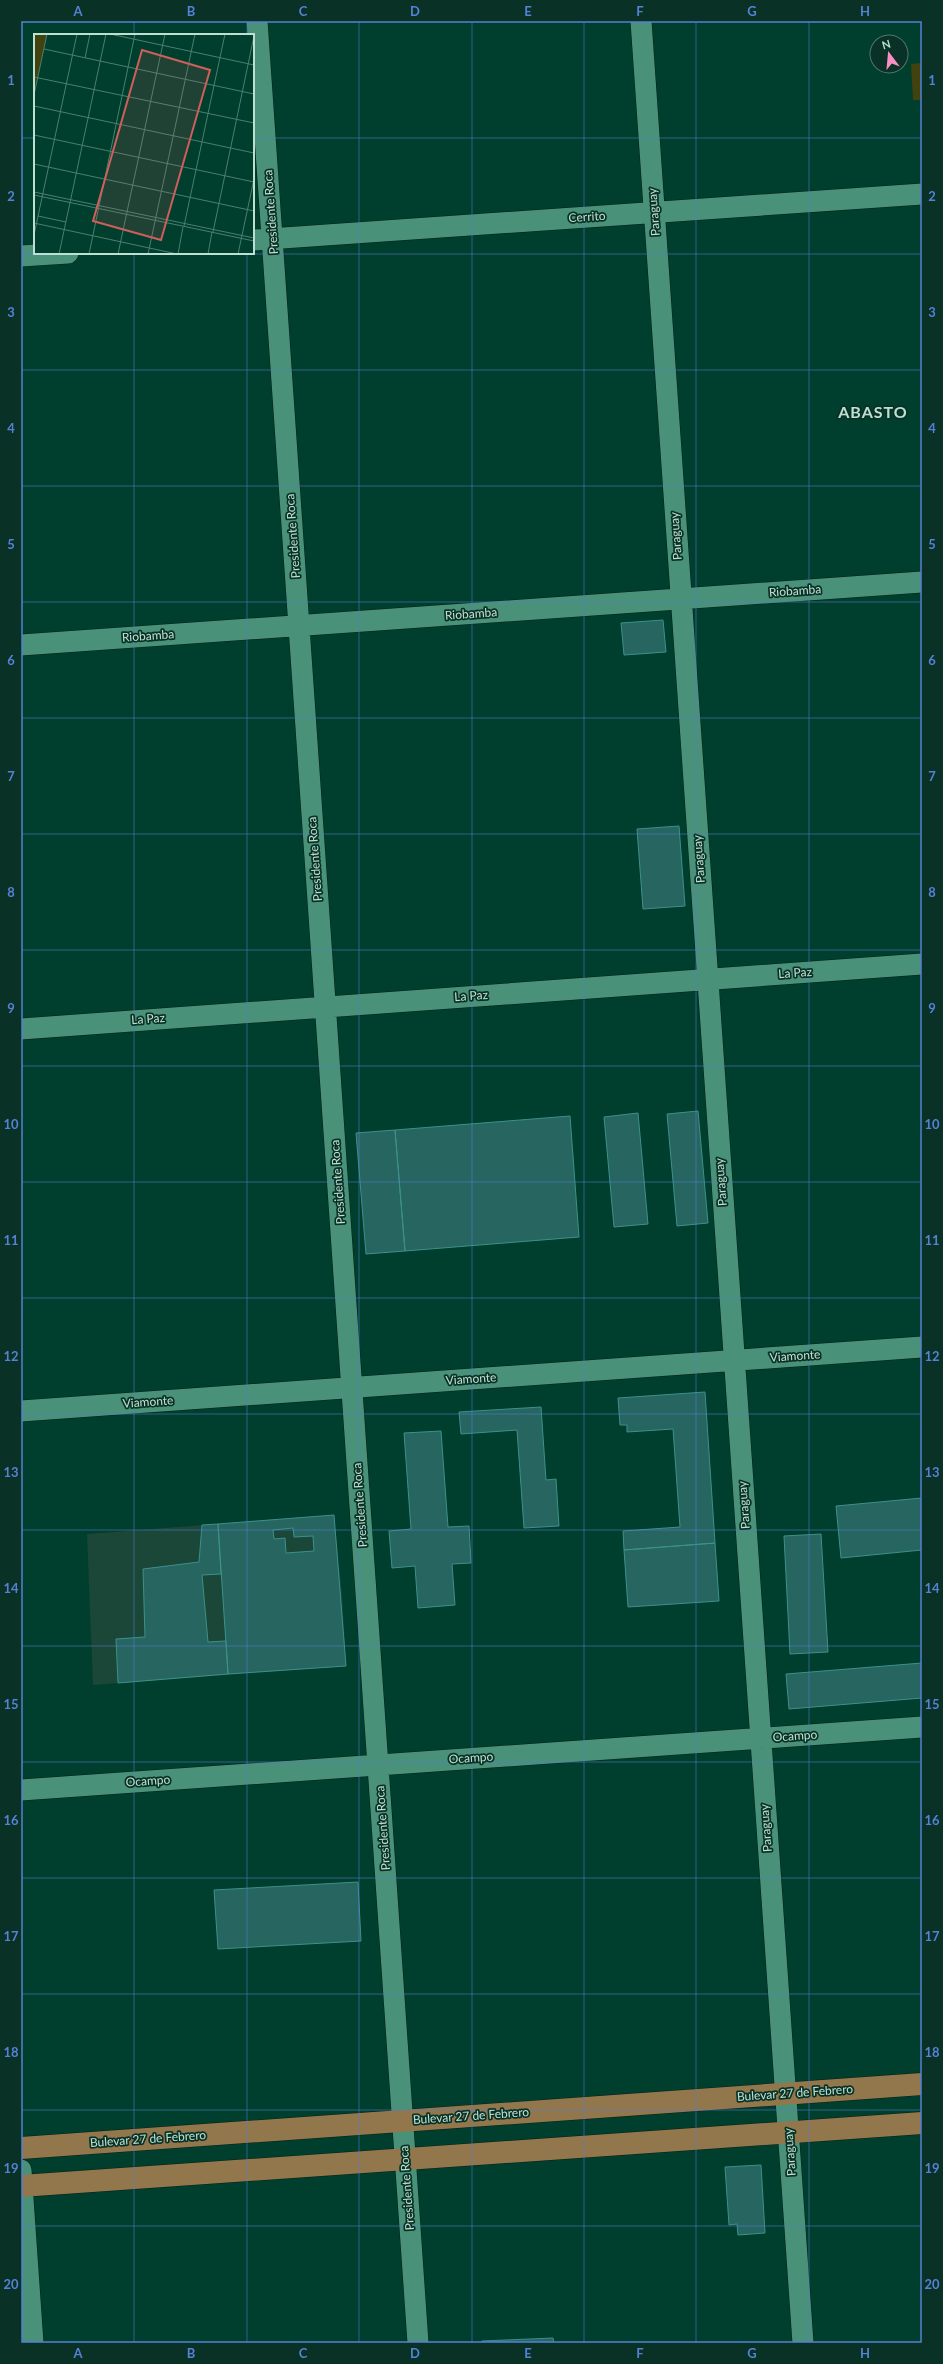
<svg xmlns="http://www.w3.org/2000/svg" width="943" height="2364" viewBox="0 0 943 2364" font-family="Lato,sans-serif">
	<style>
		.built { fill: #1b4739 }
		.green { fill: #42420e }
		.building { fill: #276561; stroke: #3c918b; fill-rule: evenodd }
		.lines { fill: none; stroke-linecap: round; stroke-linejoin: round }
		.minor-casing { stroke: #092018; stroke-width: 22 }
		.primary-casing { stroke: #092018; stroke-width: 23 }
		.minor { stroke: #499178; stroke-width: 21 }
		.primary { stroke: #92774c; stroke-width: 22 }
		.grid { fill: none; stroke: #5581d6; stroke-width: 1; stroke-opacity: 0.55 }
		.labels { text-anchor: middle; stroke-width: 3.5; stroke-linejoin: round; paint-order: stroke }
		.street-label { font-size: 12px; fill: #bde0d2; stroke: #093125 }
		.district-label { font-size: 16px; font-weight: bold; letter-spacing: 1px; fill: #bde0d2; stroke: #093125 }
		.inset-road { fill: none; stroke: #4c7f70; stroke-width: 1 }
		.view { fill: #ce5f5b; fill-opacity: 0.15; stroke: #ce5f5b; stroke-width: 2 }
		.inset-edge { fill: none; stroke: #bde0d2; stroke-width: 2 }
		.neatline { fill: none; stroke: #5581d6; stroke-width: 1.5 }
		.grid-label { font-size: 13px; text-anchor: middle; font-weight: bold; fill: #5581d6 }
	</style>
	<rect width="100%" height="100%" fill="#003e2e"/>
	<path class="built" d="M334,1515L342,1594L346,1666L93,1685L87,1534Z"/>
	<path class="green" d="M922,63V100H913L911,64Z"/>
	<path class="building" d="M663,620L666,652L624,655L621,623Z
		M679,826L685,906L643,909L637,829Z
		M698,1111L708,1223L677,1226L667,1114Z
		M638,1113L648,1224L614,1227L604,1117Z
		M570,1116L579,1237L405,1251L395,1130Z
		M395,1130L405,1251L366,1254L356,1133Z
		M705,1392L715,1543L624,1550L623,1531L680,1527L673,1429L627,1432V1425H620L618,1398Z
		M541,1407L546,1480L556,1479L559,1526L524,1528L517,1430L461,1434L459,1412Z
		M441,1431L448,1527L469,1526L471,1563L452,1564L455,1605L418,1608L415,1566L392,1568L389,1531L411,1529L404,1433Z
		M922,1498V1550L841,1558L836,1506Z
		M334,1515L346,1666L228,1674L218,1524ZM293,1528L294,1537L313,1536L314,1551L286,1553L285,1538L274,1539L273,1530Z
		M218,1524L221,1574L202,1575L208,1642L226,1641L228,1674L118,1683L116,1639L145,1637L143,1569L199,1562L202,1525Z
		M821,1534L828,1652L790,1654L784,1536Z
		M715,1543L719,1601L628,1607L624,1550Z
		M922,1663V1698L789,1709L786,1674Z
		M358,1882L361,1941L218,1949L214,1890Z
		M761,2165L765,2233L738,2235L737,2224L729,2225L725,2167Z
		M553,2338L554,2343H482V2341Z"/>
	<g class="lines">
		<defs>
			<path id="minor" d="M257,21L418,2343
				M641,21L803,2343
				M253,240L922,194
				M21,256L68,253
				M21,645L922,582
				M21,1029L922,964
				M21,1411L922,1347
				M21,1790L922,1727
				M21,2170L33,2343"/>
			<path id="primary" d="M21,2148L922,2084
				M21,2186L922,2123"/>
		</defs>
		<use href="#minor" class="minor-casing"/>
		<use href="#primary" class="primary-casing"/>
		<use href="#minor" class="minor"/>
		<use href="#primary" class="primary"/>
	</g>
	<path class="grid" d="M134,21V35M247,21V35M359,21V2343M472,21V2343M584,21V2343M696,21V2343M809,21V2343M21,138H35M253,138H922M134,253V2343M247,253V2343M21,254H922M21,370H922M21,486H922M21,602H922M21,718H922M21,834H922M21,950H922M21,1066H922M21,1182H922M21,1298H922M21,1414H922M21,1530H922M21,1646H922M21,1762H922M21,1878H922M21,1994H922M21,2110H922M21,2226H922"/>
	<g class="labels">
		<g class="street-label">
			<text transform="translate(271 212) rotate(-94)" y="4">Presidente Roca</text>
			<text transform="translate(654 212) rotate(-94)" y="4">Paraguay</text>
			<text transform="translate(587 217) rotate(-4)" y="4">Cerrito</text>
			<text transform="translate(293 536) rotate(-94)" y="4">Presidente Roca</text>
			<text transform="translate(676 536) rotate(-94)" y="4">Paraguay</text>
			<text transform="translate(795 591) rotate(-4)" y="4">Riobamba</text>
			<text transform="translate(471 614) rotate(-4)" y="4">Riobamba</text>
			<text transform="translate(148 636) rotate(-4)" y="4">Riobamba</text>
			<text transform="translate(315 859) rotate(-94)" y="4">Presidente Roca</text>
			<text transform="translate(699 859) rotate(-94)" y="4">Paraguay</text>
			<text transform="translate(795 973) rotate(-4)" y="4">La Paz</text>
			<text transform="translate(471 996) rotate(-4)" y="4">La Paz</text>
			<text transform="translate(148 1019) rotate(-4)" y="4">La Paz</text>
			<text transform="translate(338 1182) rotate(-94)" y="4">Presidente Roca</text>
			<text transform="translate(721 1182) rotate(-94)" y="4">Paraguay</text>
			<text transform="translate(795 1356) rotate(-4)" y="4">Viamonte</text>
			<text transform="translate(471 1379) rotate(-4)" y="4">Viamonte</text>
			<text transform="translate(148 1402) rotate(-4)" y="4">Viamonte</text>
			<text transform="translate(360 1505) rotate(-94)" y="4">Presidente Roca</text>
			<text transform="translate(744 1505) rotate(-94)" y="4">Paraguay</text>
			<text transform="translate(795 1736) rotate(-4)" y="4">Ocampo</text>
			<text transform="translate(471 1758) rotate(-4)" y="4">Ocampo</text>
			<text transform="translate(148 1781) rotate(-4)" y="4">Ocampo</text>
			<text transform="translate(383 1828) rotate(-94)" y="4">Presidente Roca</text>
			<text transform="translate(766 1828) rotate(-94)" y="4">Paraguay</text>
			<text transform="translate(795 2093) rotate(-4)" y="4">Bulevar 27 de Febrero</text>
			<text transform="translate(471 2116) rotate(-4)" y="4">Bulevar 27 de Febrero</text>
			<text transform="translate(148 2139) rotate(-4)" y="4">Bulevar 27 de Febrero</text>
			<text transform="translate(790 2152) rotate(-94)" y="4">Paraguay</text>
			<text transform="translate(407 2188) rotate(-94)" y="4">Presidente Roca</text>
		</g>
		<g class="district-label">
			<text x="873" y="418">ABASTO</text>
		</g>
	</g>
	<g transform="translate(34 34)">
		<rect width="220" height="220" fill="#003e2e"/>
		<path d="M0,0H13L0,61Z" fill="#42420e"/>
		<path class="inset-road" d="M76,0L220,31M10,15L220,60M51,24L56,0M0,43L220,89M0,61L13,0M0,72L220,119M0,101L220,148M0,130L220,177M0,158L220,204M0,161L220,207M4,182L32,188M0,189L143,220M150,192L191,0M179,198L220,2M0,201L43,0M25,220L72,0M55,220L101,0M84,220L131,0M114,220L161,0M144,220L149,193M174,220L178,198M204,220L220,145"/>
		<path class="view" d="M108,16L176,36L127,206L59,187Z"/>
		<rect width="220" height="220" class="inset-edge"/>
	</g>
	<rect width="943" height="2364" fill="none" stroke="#093125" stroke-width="44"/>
	<g transform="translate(889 54) rotate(344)"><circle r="19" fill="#093125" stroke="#51776a"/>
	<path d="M0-3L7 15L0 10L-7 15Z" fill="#fa8fc6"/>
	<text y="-6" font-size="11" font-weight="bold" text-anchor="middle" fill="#bde0d2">N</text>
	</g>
	<rect x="22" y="22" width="899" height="2320" class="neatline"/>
	<g class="grid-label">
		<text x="78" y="16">A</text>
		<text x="191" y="16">B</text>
		<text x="303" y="16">C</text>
		<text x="415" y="16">D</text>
		<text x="528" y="16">E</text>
		<text x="640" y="16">F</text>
		<text x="752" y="16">G</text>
		<text x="865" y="16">H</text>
		<text x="11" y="85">1</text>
		<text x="932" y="85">1</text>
		<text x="11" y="201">2</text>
		<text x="932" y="201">2</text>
		<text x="11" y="317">3</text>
		<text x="932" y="317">3</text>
		<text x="11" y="433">4</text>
		<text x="932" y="433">4</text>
		<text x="11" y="549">5</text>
		<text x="932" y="549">5</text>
		<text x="11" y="665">6</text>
		<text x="932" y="665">6</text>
		<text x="11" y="781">7</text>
		<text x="932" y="781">7</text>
		<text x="11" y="897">8</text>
		<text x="932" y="897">8</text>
		<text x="11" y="1013">9</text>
		<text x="932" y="1013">9</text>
		<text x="11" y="1129">10</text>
		<text x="932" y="1129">10</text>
		<text x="11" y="1245">11</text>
		<text x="932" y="1245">11</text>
		<text x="11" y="1361">12</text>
		<text x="932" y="1361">12</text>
		<text x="11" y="1477">13</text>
		<text x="932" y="1477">13</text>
		<text x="11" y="1593">14</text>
		<text x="932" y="1593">14</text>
		<text x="11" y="1709">15</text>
		<text x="932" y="1709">15</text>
		<text x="11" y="1825">16</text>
		<text x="932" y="1825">16</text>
		<text x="11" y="1941">17</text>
		<text x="932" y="1941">17</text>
		<text x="11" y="2057">18</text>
		<text x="932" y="2057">18</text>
		<text x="11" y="2173">19</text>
		<text x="932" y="2173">19</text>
		<text x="11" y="2289">20</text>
		<text x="932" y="2289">20</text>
		<text x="78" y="2358">A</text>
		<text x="191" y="2358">B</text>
		<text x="303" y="2358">C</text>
		<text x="415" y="2358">D</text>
		<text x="528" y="2358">E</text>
		<text x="640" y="2358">F</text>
		<text x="752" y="2358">G</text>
		<text x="865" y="2358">H</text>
	</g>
</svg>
